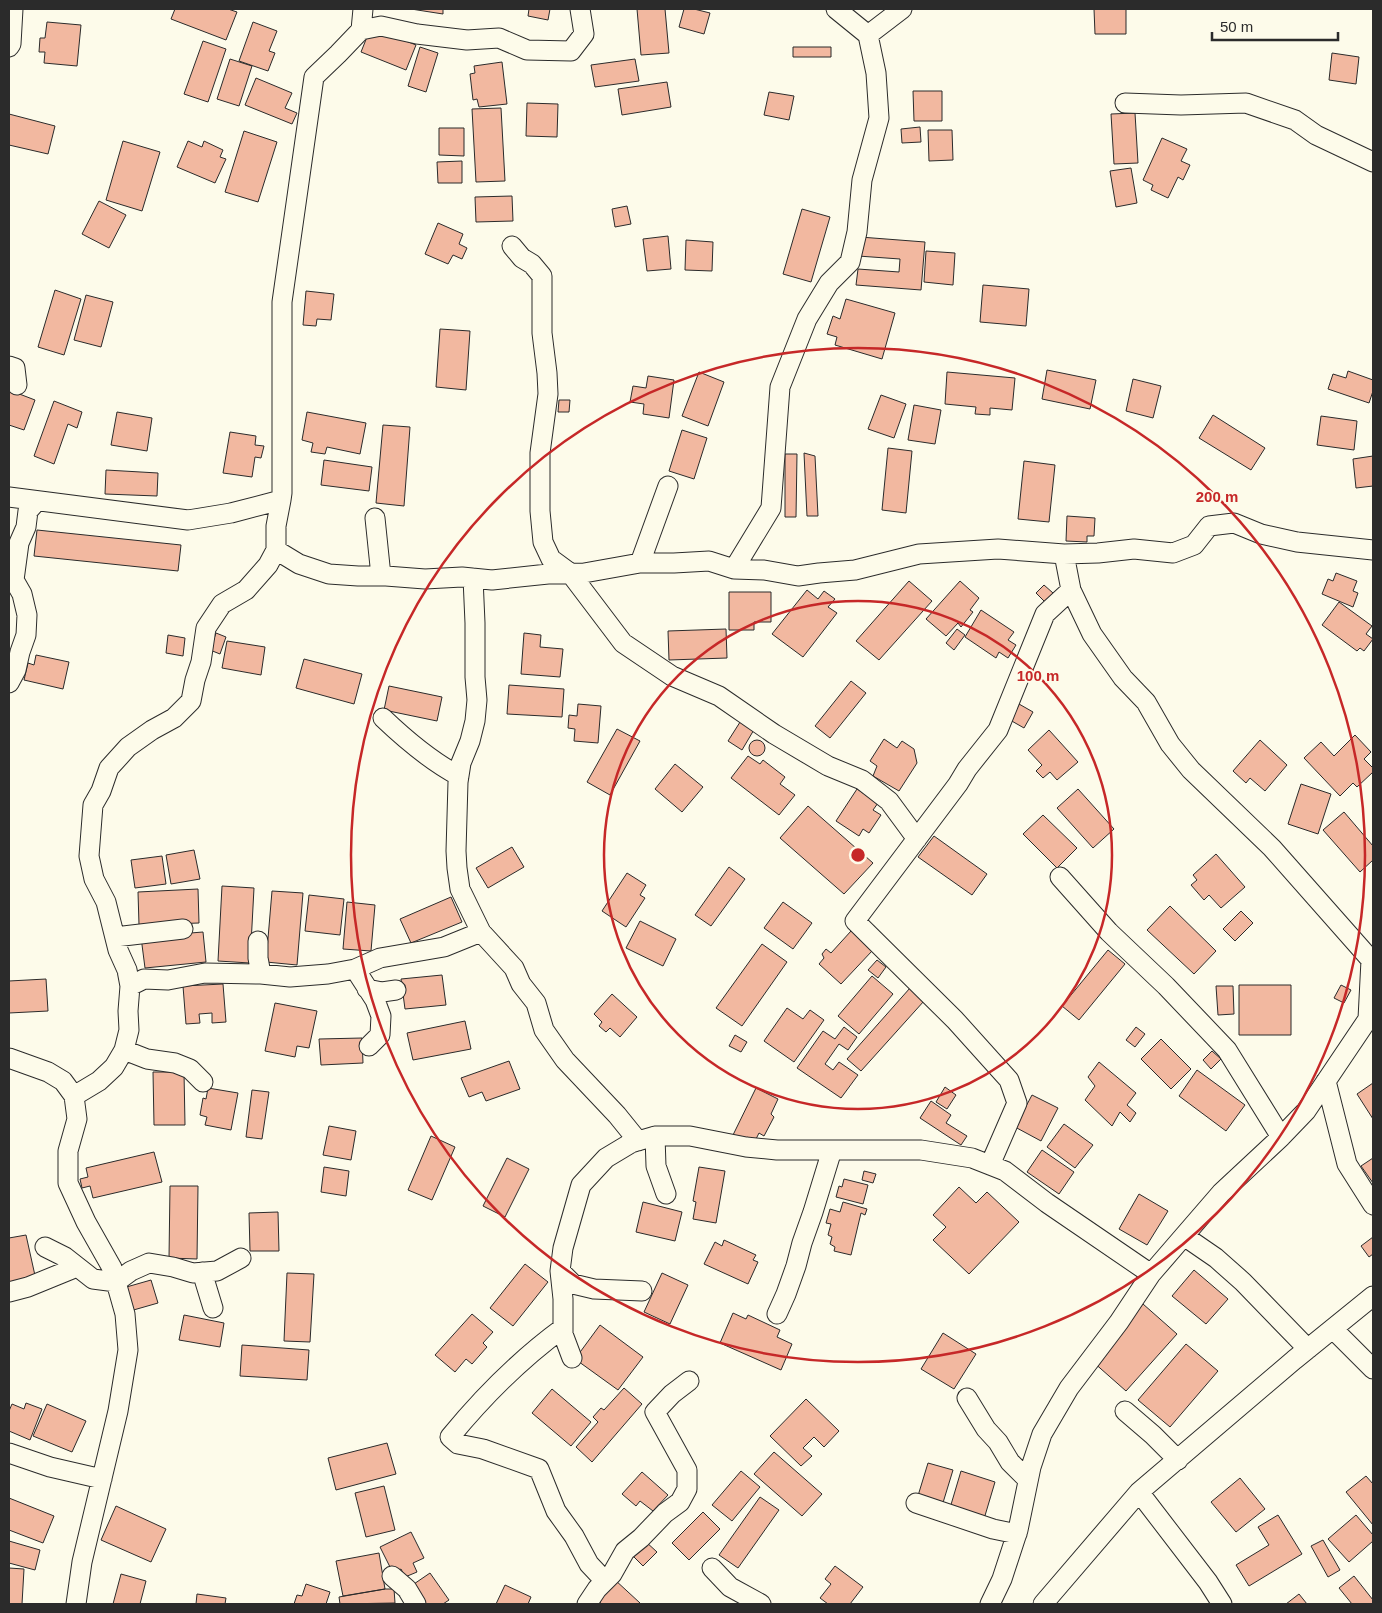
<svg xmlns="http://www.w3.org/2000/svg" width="1382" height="1613" viewBox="0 0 1382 1613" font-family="Helvetica,sans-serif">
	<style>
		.building { fill: #f2b8a0; stroke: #2b2b2b }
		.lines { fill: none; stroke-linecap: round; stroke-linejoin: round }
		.minor-casing { stroke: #2b2b2b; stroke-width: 21 }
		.minor { stroke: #fdfbea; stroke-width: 19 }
		.ring { fill: none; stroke: #c62828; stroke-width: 2.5 }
		.centre { fill: #c62828; stroke: #fdfbea; stroke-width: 2.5 }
		.ring-label { font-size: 15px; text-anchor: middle; font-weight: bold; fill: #c62828; stroke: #fdfbea; stroke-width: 4; stroke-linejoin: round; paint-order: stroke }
	</style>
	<rect width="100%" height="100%" fill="#fdfbea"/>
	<path class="building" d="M175,9H228L237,12L226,40L171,19Z
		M411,9H443V14Z
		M529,9H550L548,20L528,16Z
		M637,9H665L669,53L641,55Z
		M684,9H694L710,13L704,34L679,27Z
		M1094,9H1126V34H1095Z
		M47,22L81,25L77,66L44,63L45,52H39L40,38H45Z
		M253,22L277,31L269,51L275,53L268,71L239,61Z
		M371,27L416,45L406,70L361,52Z
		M203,41L226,49L208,102L184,94Z
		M420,47L438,53L426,92L408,86Z
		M793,47H831V57H793Z
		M1332,53L1359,57L1356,84L1329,80Z
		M230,59L252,66L239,106L217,99Z
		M635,59L639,81L595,87L591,65Z
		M502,62L507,104L479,107L477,99L473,100L470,74L475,73L474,66Z
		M256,78L292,93L285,108L297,113L292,124L245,105Z
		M667,82L671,107L622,115L618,89Z
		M913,91H942V121H914Z
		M769,92L794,96L789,120L764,115Z
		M527,103L558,104L557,137L526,136Z
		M501,108L505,181L476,182L472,109Z
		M1135,113L1138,163L1114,164L1111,114Z
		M9,114L55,126L48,154L9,145Z
		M920,127L921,142L902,143L901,129Z
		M439,128H464V156L439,155Z
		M928,130H952L953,160L929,161Z
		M244,131L277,142L258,202L225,192Z
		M1162,138L1187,149L1181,161L1190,165L1183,180L1178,177L1168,198L1151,190L1153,185L1143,180Z
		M123,141L160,152L142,211L106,200Z
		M188,141L202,147L204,141L223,150L220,157L226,159L215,183L177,167Z
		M462,161V183H438L437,162Z
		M1131,168L1137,203L1116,207L1110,171Z
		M512,196L513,221L476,222L475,197Z
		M99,201L126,215L109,248L82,234Z
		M627,206L631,224L615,227L612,209Z
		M802,209L830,217L811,282L783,274Z
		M438,223L463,234L459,244L467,248L462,259L453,255L448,264L425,254Z
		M668,236L671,269L647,271L643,239Z
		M860,237L925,242L921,290L856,285L858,269L899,272L900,259L858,256Z
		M686,240L713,242L712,271L685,270Z
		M926,251L955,253L953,285L924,282Z
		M983,285L1029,289L1026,326L980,322Z
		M55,290L81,299L64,355L38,347Z
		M306,291L334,294L331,320L317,319L316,326L303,325Z
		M86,295L113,302L101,347L74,340Z
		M846,299L895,313L882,359L835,345L837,337L827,334L833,316L840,319Z
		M440,329L470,331L466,390L436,387Z
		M1047,370L1096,380L1090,409L1042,399Z
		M1348,371L1373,380V391L1369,403L1328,389L1333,374L1346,378Z
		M699,372L724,382L708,426L682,416Z
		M947,372L1015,378L1012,410L990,408V415L975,414L976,407L945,404Z
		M648,376L674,380L669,418L643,414L644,404L630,402L633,386L646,388Z
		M1133,379L1161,386L1153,418L1126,411Z
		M9,390L35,400L24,430L9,425Z
		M881,395L906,404L894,438L868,429Z
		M559,400H570L569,412H558Z
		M54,401L82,412L77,428L68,424L54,464L34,456Z
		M914,405L941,410L935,444L908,440Z
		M117,412L152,418L147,451L111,445Z
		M307,412L366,423L360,454L327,447L325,454L311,452L313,443L302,440Z
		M1213,415L1265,448L1251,470L1199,438Z
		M1321,416L1357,421L1354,450L1317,445Z
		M383,425L410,427L404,506L376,503Z
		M682,430L707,438L694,479L669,471Z
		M230,432L256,436L255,445L264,446L261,458L255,457L252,477L223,473Z
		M888,448L912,451L906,513L882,510Z
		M804,453L815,456L818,516H807Z
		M785,454H797L796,517H785Z
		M1373,456V486L1356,488L1353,459Z
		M324,460L372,467L369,491L321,485Z
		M1024,461L1055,465L1049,522L1018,519Z
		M106,470L158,473L157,496L105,494Z
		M1067,516L1095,518L1094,536H1087V542L1066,541Z
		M37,530L181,545L178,571L34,556Z
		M1336,573L1357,581L1353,591L1358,593L1353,607L1322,594L1328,579L1333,581Z
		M909,581L932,601L879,660L856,641Z
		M960,581L979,598L970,610L973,612L961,627L958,623L946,636L926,619Z
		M1044,585L1053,593L1045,602L1036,593Z
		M807,590L818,599L824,591L835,599L828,607L837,613L803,657L772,634Z
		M729,592H771V622H754V630H729Z
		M1339,602L1372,626L1366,634L1373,639L1364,651L1360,648L1357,651L1322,625Z
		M981,610L1014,632L1008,640L1016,645L1008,658L999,652L996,658L965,637Z
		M726,629L727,658L669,660L668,631Z
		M957,629L965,635L954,650L946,643Z
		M216,633L226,637L220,654L210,650Z
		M524,633L541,635L540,647L563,649L560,677L521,674Z
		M168,635L185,638L183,656L166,653Z
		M227,641L265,647L261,675L222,668Z
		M36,655L69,662L63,689L24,680L28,663L34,665Z
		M304,659L362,674L354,704L296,688Z
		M851,681L866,693L830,738L815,726Z
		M509,685L564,689L562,717L507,714Z
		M389,686L442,697L437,721L384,710Z
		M578,704L601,706L598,743L574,741L575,729L568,728L569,715L577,716Z
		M1019,704L1033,712L1024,728L1010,720Z
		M742,719L755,728L742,750L728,741Z
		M617,729L640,741L610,795L587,782Z
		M1049,730L1078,762L1057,780L1050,772L1043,778L1036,771L1042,765L1028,750Z
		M1355,735L1371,752L1364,759L1373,768V772L1357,787L1353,783L1340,796L1304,758L1321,742L1334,756Z
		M884,739L897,748L902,741L914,749L917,763L899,791L873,776L877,766L870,761Z
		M1260,740L1287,765L1265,791L1250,778L1246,783L1233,771Z
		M749 748a8 8 0 1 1 16 0a8 8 0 1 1-16 0Z
		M748,756L760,764L763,760L785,777L780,784L795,795L779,815L731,778Z
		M675,764L703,787L682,812L655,789Z
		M1301,784L1331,794L1318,834L1288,824Z
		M857,789L878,803L873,810L881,815L869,833L863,829L859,836L836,821Z
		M1078,789L1114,829L1093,848L1057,808Z
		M808,806L873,863L844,894L780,838Z
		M1344,812L1373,846V860L1360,872L1323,830Z
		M1043,815L1077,848L1057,868L1023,834Z
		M934,836L987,874L972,895L918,857Z
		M512,847L524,867L488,888L476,868Z
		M194,850L200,879L171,884L166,855Z
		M1216,854L1245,887L1221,908L1209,895L1204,900L1191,885L1197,880L1193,875Z
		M162,856L166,884L135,888L131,860Z
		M729,867L745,879L711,926L695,915Z
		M627,873L646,885L640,895L645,898L626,927L602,911Z
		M222,886L254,888L250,963L218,961Z
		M198,889L199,923L139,925L138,892Z
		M272,891L303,893L297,965L266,962Z
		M309,895L344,899L340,935L305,931Z
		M451,897L462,922L411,943L400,919Z
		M347,902L375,905L371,951L343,949Z
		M783,902L812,923L793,949L764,928Z
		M1170,906L1216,951L1194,974L1147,930Z
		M1241,911L1253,923L1235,941L1223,929Z
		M640,921L676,939L663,966L626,948Z
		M851,931L872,951L841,984L819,964L824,958L822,954L826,949L831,953Z
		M203,932L206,962L145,968L141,937Z
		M762,944L787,962L742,1026L716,1008Z
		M1108,950L1125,964L1079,1020L1062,1006Z
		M877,960L886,967L878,978L868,970Z
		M442,975L446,1005L405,1009L401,979Z
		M872,976L893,994L859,1034L838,1016Z
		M46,979L48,1011L9,1013V981Z
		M223,984L226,1022L212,1023V1013L199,1014L200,1023L186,1024L183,986Z
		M1239,985H1291V1035H1239Z
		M1341,985L1351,990L1344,1003L1334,998Z
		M1216,986H1233L1234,1014L1218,1015Z
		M910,988L924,1001L861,1071L847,1059Z
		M612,994L637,1017L620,1037L610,1028L606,1032L599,1026L602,1022L594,1014Z
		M275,1003L317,1011L309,1048L297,1046L295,1057L265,1051Z
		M787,1008L803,1019L810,1010L824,1020L794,1062L764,1041Z
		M465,1021L471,1049L413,1060L407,1033Z
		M844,1027L857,1037L848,1050L839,1044L825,1064L833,1070L839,1062L858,1075L841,1098L797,1068L823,1031L835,1039Z
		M1136,1027L1145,1034L1135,1047L1126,1040Z
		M735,1035L747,1042L741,1052L729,1046Z
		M362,1038L363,1063L321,1065L319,1039Z
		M1161,1039L1191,1069L1171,1089L1141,1059Z
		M1212,1051L1221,1059L1211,1069L1203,1060Z
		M509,1061L520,1089L486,1101L482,1092L469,1097L461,1078Z
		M1099,1062L1136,1093L1127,1105L1136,1113L1130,1122L1120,1112L1112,1126L1085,1100L1095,1086L1088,1077Z
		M1197,1070L1245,1105L1226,1131L1179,1096Z
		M153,1072H184L185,1125H154Z
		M1373,1083V1119L1357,1094Z
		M945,1087L956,1095L947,1109L936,1102Z
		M208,1088L238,1093L231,1130L205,1125L207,1117L200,1115L203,1098L206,1099Z
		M756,1088L778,1099L771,1114L774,1117L764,1136L759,1133L753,1145L733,1135Z
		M252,1090L269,1092L262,1139L246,1137Z
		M1032,1095L1058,1108L1041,1141L1015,1127Z
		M931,1101L951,1115L946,1123L967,1136L961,1145L920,1118Z
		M1064,1124L1093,1145L1075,1168L1047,1147Z
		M329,1126L356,1131L351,1160L323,1155Z
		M431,1136L455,1147L432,1200L408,1190Z
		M1042,1150L1074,1172L1059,1194L1027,1172Z
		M154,1152L162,1182L93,1198L90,1186L82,1188L80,1179L88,1177L86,1168Z
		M507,1158L529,1169L505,1217L483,1206Z
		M1373,1158V1183L1361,1166Z
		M324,1167L349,1171L346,1196L321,1192Z
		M699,1167L725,1171L716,1223L693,1219L696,1202L693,1201Z
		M864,1171L876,1174L873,1183L862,1180Z
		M844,1179L868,1185L863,1204L836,1197L839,1186L842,1187Z
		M170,1186H198L197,1259L169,1258Z
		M959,1187L976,1203L987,1192L1019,1222L969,1274L933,1240L946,1227L933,1215Z
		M1139,1194L1168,1211L1147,1245L1119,1229Z
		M643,1202L682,1212L675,1241L636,1232Z
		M843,1202L867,1209L865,1215L861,1213L851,1255L834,1251L835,1247L830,1244L832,1237L828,1235L831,1224L826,1223L830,1209L840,1212Z
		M278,1212L279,1251H250L249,1213Z
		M26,1235L36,1280L9,1286V1238Z
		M1373,1237V1254L1369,1257L1361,1246Z
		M724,1240L756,1255L753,1260L758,1262L748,1284L704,1264L715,1242L722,1246Z
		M525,1264L548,1282L513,1326L490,1308Z
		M1194,1270L1228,1299L1206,1324L1172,1296Z
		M287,1273L314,1274L310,1342L284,1341Z
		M662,1273L688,1285L670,1324L644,1312Z
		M151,1280L158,1303L130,1311L123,1288Z
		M1143,1304L1177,1334L1126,1391L1092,1361Z
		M733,1313L746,1319L748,1315L780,1330L777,1337L792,1344L781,1370L720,1343Z
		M472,1314L493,1332L483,1343L487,1347L472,1364L466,1359L455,1372L435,1355Z
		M184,1315L224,1323L220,1347L179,1340Z
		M600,1325L643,1357L618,1390L575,1359Z
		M943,1333L976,1354L954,1389L921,1369Z
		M1186,1344L1218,1371L1170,1427L1138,1400Z
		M242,1345L309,1350L307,1380L240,1376Z
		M624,1388L642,1404L592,1462L576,1447L598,1422L593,1417L601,1408L604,1410Z
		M552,1389L591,1422L571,1446L532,1413Z
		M806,1399L839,1431L824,1447L814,1437L803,1448L812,1456L801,1466L770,1436Z
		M26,1403L42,1409L30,1440L9,1431V1411L12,1404L24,1409Z
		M47,1404L86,1421L72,1452L33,1436Z
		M387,1443L396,1474L336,1490L328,1458Z
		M774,1452L822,1494L802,1516L754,1474Z
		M928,1463L953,1470L942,1506L917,1499Z
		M741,1471L760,1487L732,1521L712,1505Z
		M961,1471L995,1482L984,1519L950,1508Z
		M642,1472L668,1495L653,1511L640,1501L636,1506L622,1494Z
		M1366,1476L1373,1484V1525L1346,1492Z
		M1240,1478L1265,1509L1236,1532L1211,1502Z
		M384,1486L395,1530L366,1537L355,1493Z
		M760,1497L779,1510L738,1568L719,1555Z
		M9,1498L54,1516L43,1543L9,1530Z
		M116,1506L166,1529L151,1562L101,1540Z
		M703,1512L720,1529L689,1560L672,1543Z
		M1278,1515L1302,1554L1249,1586L1236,1565L1269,1545L1258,1527Z
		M1356,1515L1373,1535V1541L1349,1562L1328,1539Z
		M411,1532L424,1558L413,1563L417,1572L405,1577L401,1569L393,1573L380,1547Z
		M1323,1540L1340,1570L1328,1577L1311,1546Z
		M9,1541L40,1550L35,1570L9,1563Z
		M645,1541L657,1552L643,1566L632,1555Z
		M379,1553L385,1589L343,1596L336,1561Z
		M835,1566L863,1587L850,1604H828L820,1598L831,1584L825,1579Z
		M9,1568L24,1569L22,1604H9Z
		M430,1573L449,1600L443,1604H425L411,1586Z
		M121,1574L146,1581L140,1604H113Z
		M1354,1576L1373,1600V1604H1352L1339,1588Z
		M614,1579L640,1603L641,1604H602L596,1599Z
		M306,1584L330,1592L326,1604H294L297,1595L302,1596Z
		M505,1585L531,1597L528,1604H496Z
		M385,1589H394L395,1603L340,1604L339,1597Z
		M197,1594L226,1598L225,1604H196Z
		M1299,1594L1307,1604H1286Z"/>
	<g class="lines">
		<defs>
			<path id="minor" d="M361,30L381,26L417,34L467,40L499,38L527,50L571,51L584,34L580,9
				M868,35L902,9
				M9,47L11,44L13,9
				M1125,103L1181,105L1246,103L1295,120L1316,135L1373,162
				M512,246L522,258L532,264L542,276V333L547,373L548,394L540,453V511L543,542L551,559L570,573L623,643L672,676L719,696L774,734L828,766L862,780L889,801L917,839
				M9,366L15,368L17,385
				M9,497L188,520L231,513L281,500L282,493V302L314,77L338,54L361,30L363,9
				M281,500L276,526V550L299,564L329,574L358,576H386L425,579L462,577L492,580L548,574L584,573L640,563H674L709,561L734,569L764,570L798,576L819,573L855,570L919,554L998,549L1064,554L1098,553L1134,549L1173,553L1194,545L1209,526L1234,523L1261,534L1297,542L1373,550
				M375,518L381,576
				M1064,554L1071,590L1092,634L1123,678L1146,702L1170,744L1191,770L1272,848L1371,960
				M640,563L668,486
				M734,569L771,508L780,387L807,319L829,283L850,262L857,232L862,180L879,118L876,73L868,35L836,9
				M473,578L475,623V677L477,700L475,721L470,741L461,763L458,782L456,851L457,868L460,889L481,932L514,968L521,984L536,1003L544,1030L565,1060L617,1115L638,1141
				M9,683L16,670L20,652L26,635L27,615L22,594L14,580L19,543L26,527L28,511L36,502
				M383,718C406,740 431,761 459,776
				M1060,877L1109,932L1166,986L1227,1050L1281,1137
				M115,937L183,929
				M258,941V958L261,974
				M355,969L375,1000L381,1016L380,1035L369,1046
				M130,986L144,979L168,980L205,973L261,974L290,977L328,974L355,969L380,958L444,947L481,932
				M367,989L382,992L396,990
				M124,1050L147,1059L175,1063L190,1069L203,1082
				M9,1058L48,1072L63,1081L74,1096L77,1119L68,1151V1183L86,1222L112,1268L125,1314L128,1350L118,1411L82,1562L76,1604
				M1326,1081L1347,1164L1373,1205
				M74,1096L99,1081L114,1067L124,1050L129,1030L128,1011L130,986L127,970L118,950L106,902L94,879L89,856L93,805L101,791L109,768L128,747L152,730L174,718L191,701L195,680L201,662L206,628L222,604L246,590L268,565L276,550
				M655,1136L656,1166L666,1194
				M990,1165L1017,1103L1009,1080L955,1020L855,921L958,784L967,769L998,730L1045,614L1071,590
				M1184,1236L1216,1258L1243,1282L1308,1349
				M45,1247L65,1257L93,1279L116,1282L131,1271L149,1263L173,1267L193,1273L217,1271L241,1258
				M560,1271L563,1299V1334L572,1358
				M202,1272L213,1308
				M642,1291L594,1289L573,1284L560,1271L563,1248L581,1185L606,1158L631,1143L655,1136H690L746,1147L777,1150H921L972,1158L1005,1171L1047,1203L1151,1274
				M9,1292L28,1287L77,1267
				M777,1314L786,1294L796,1266L802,1243L813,1212L832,1150
				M563,1328C522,1358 482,1398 450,1437L458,1444L483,1449L539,1469L556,1511L574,1536L589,1564L605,1581
				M1333,1329L1373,1369
				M967,1398L986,1429L998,1442L1010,1462L1028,1480
				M1125,1411L1153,1435L1178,1460
				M9,1453L50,1467L102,1479
				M1139,1492L1208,1582L1222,1604
				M916,1503L993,1529L1017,1534
				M712,1568L730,1587L761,1604
				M392,1576L407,1589L416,1604
				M587,1604L597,1589L612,1574L625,1551L641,1538L665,1513L680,1502L687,1489V1470L655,1412L672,1394L689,1381
				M990,1604L1002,1579L1018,1530L1031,1467L1042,1434L1069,1388L1119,1322L1151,1274L1221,1193L1281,1137L1306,1111L1368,1019L1371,960L1373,956
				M1043,1604L1139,1492L1294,1360L1373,1296"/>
		</defs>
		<use href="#minor" class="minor-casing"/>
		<use href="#minor" class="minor"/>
	</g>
	<g class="ring">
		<circle cx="858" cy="855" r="254"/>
		<circle cx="858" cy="855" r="507"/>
	</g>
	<circle cx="858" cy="855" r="8" class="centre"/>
	<g class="ring-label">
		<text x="1217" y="502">200 m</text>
		<text x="1038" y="681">100 m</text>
	</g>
	<rect width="1382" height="1613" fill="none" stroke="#2b2b2b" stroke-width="20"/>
	<path d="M1212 32v8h126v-8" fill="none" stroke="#2b2b2b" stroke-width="2.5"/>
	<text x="1220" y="32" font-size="15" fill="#2b2b2b" stroke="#fdfbea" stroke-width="4" paint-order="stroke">50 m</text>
</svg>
